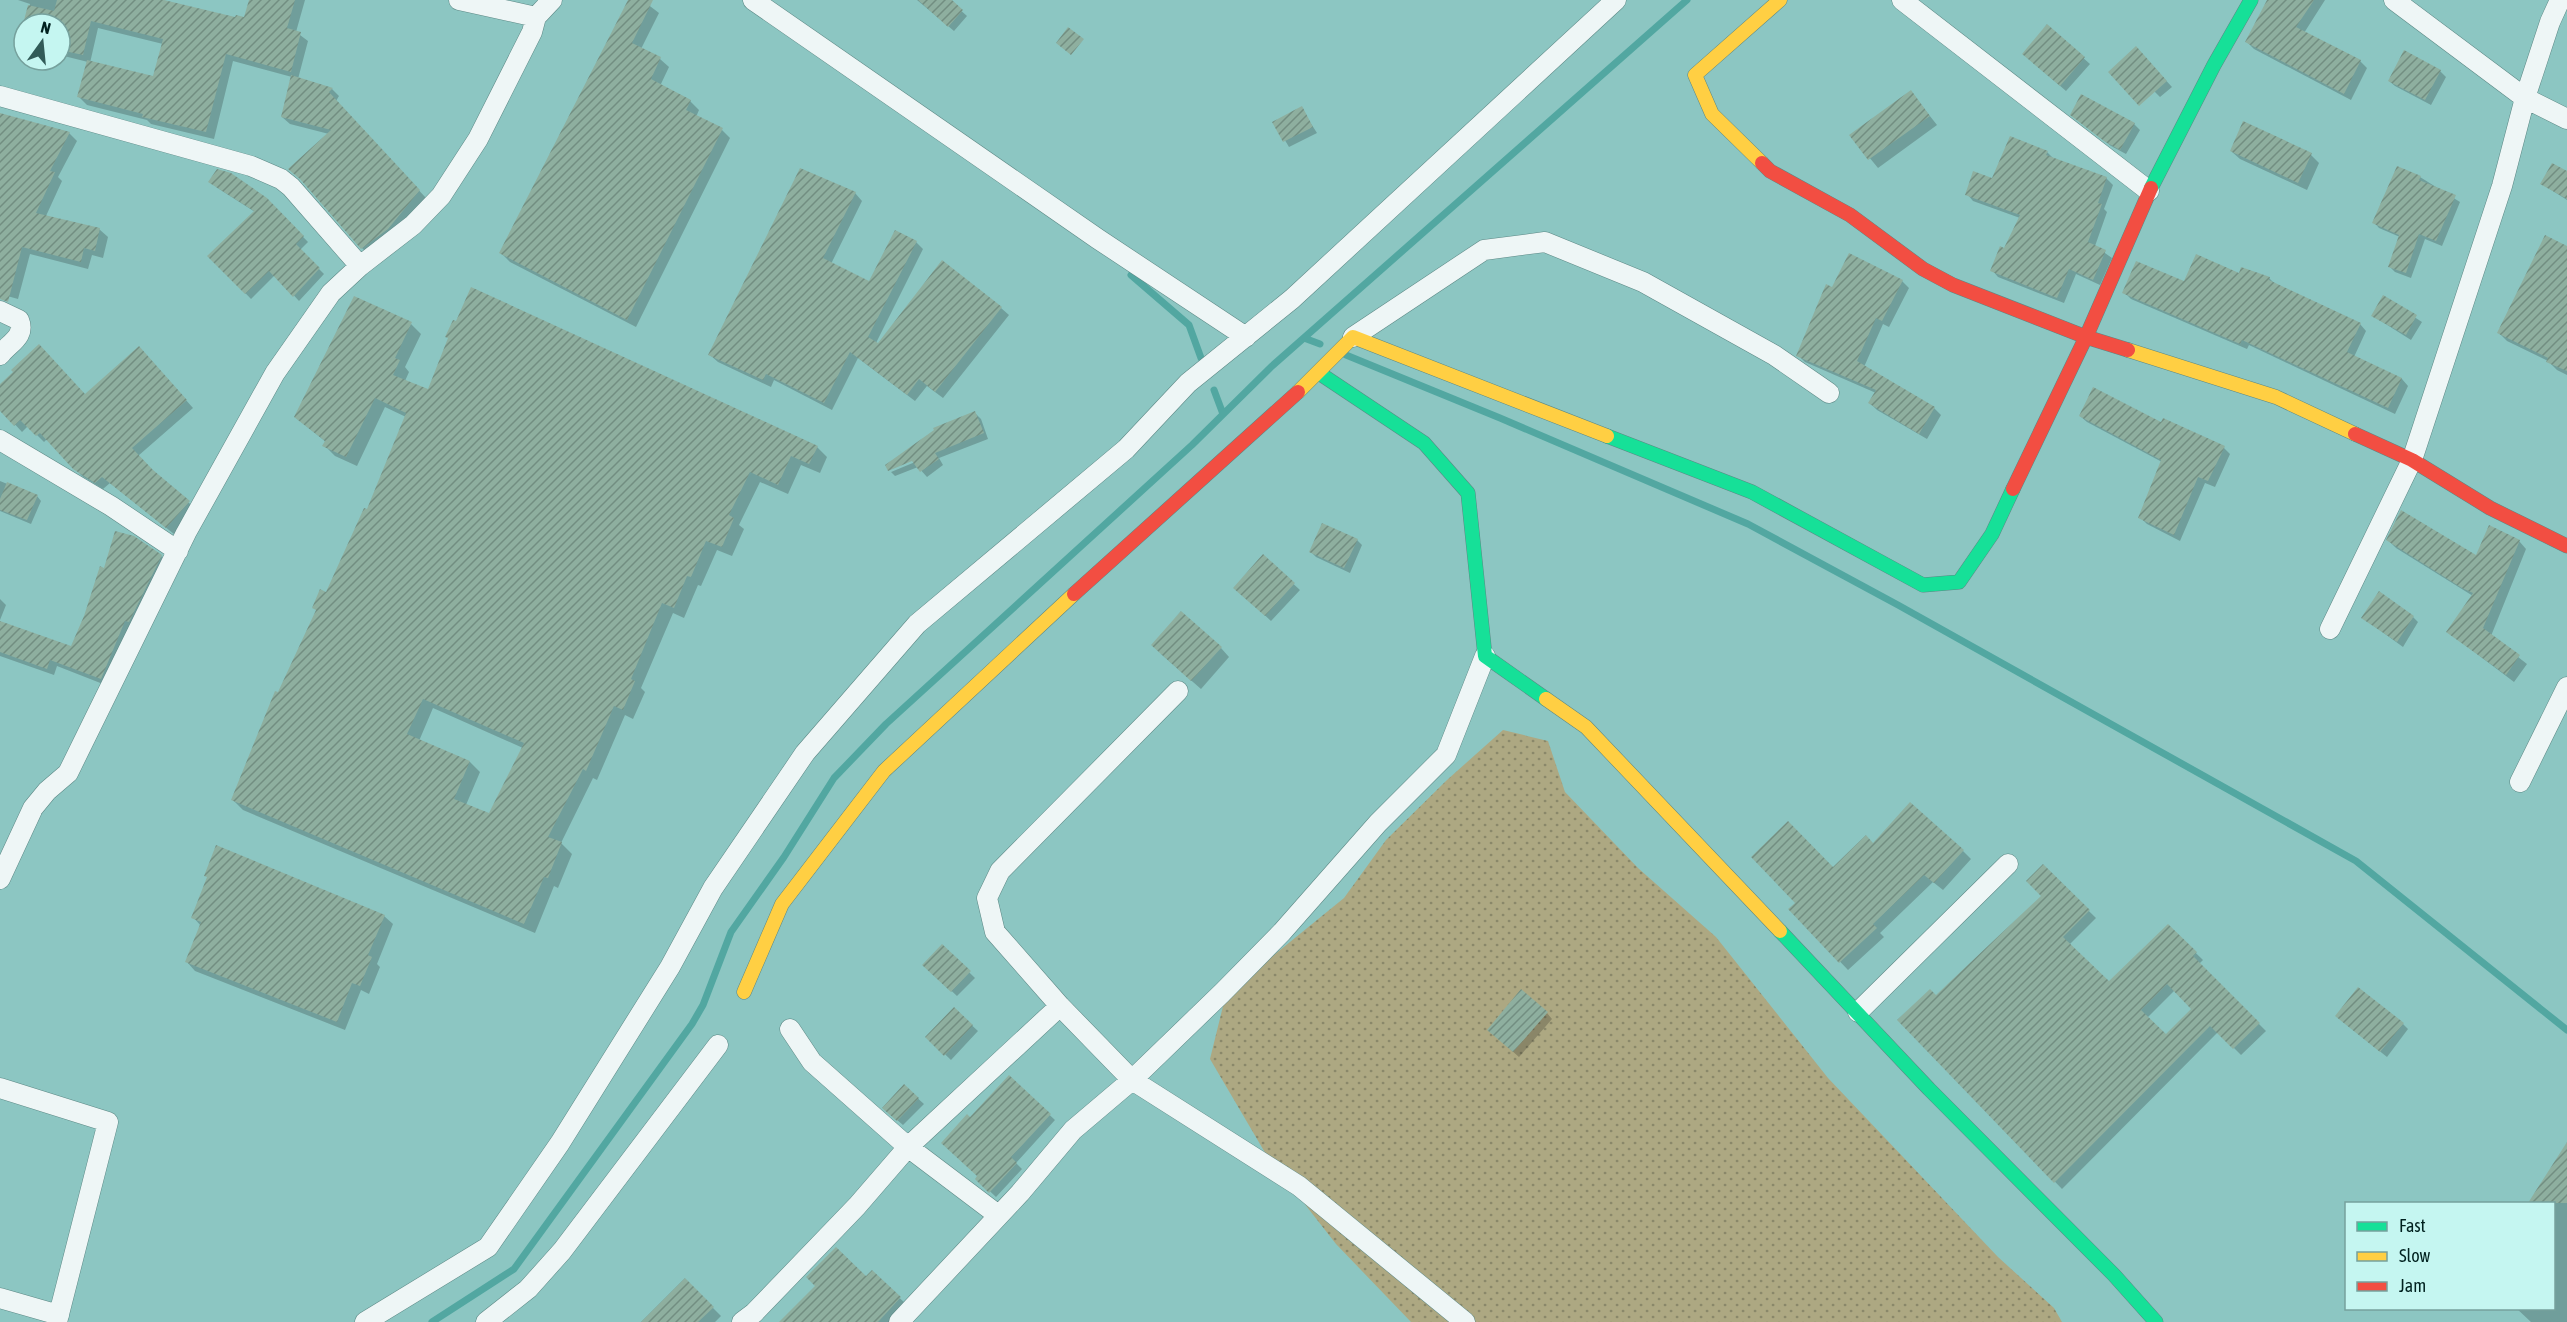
<svg xmlns="http://www.w3.org/2000/svg" width="2567" height="1322" viewBox="0 0 2567 1322" font-family="'Asap Condensed',sans-serif">
	<style>
		.grass { fill: url(#grass-dots) }
		.shadow { fill: #0003; fill-rule: evenodd }
		.lines { fill: none; stroke-linecap: round; stroke-linejoin: round }
		.stream { stroke: #52a7a1; stroke-width: 7 }
		.building { fill: url(#building-hatch); fill-rule: evenodd }
		.street-casing { stroke: #5c8885; stroke-width: 21 }
		.fast-casing { stroke: #5c8885; stroke-width: 15 }
		.slow-casing { stroke: #5c8885; stroke-width: 15 }
		.jam-casing { stroke: #5c8885; stroke-width: 15 }
		.street { stroke: #eef6f6; stroke-width: 20 }
		.fast { stroke: #16e098; stroke-width: 14 }
		.slow { stroke: #ffcf43; stroke-width: 14 }
		.jam { stroke: #f24e42; stroke-width: 14 }
	</style>
	<defs>
		<pattern id="grass-dots" width="8" height="8" patternUnits="userSpaceOnUse" patternTransform="scale(1.5)"><rect width="8" height="8" fill="#ada882"/><path d="M2 2h.1M6 6h.1" fill="none" stroke="#8a886a" stroke-width="1.8" stroke-linecap="round"/></pattern>
		<pattern id="building-hatch" width="6" height="6" patternUnits="userSpaceOnUse" patternTransform="scale(1.5)"><rect width="6" height="6" fill="#8eaf9f"/><path d="M-1 1l2-2M0 6l6-6M5 7l2-2" fill="none" stroke="#728e81"/></pattern>
	</defs>
	<rect width="100%" height="100%" fill="#8cc6c2"/>
	<path class="grass" d="M1503,730L1548,741L1565,792L1638,868L1716,937L1828,1078L1998,1257L2054,1308L2062,1322H1411L1336,1244L1267,1156L1210,1059L1226,994L1344,898L1386,840L1447,780Z"/>
	<path class="shadow" d="M18,0H158L236,19H245L251,0H305L296,32L308,41L298,79L332,89L339,96L336,101L426,198L370,256L362,248L329,134L290,124L282,117L292,77L233,61L214,139L151,124L147,120L87,105L79,97L88,62L60,55V24H25L30,4ZM98,28L163,44L154,78L90,63Z
		M630,0H642L659,13L641,49L660,59L669,67L660,86L690,101L699,110L696,117L722,130L730,138L636,327L510,262L501,253Z
		M917,0H949L967,16L954,31Z
		M2268,0H2325L2304,33L2360,61L2367,68L2351,100L2254,49L2247,42Z
		M2047,26L2090,64L2066,91L2029,59Z
		M24,28V43L21,40Z
		M2136,48L2172,87L2160,97L2155,92Z
		M2440,71L2446,77L2431,105L2395,86L2389,81Z
		M1911,92L1937,125L1878,168L1851,135Z
		M1301,108L1317,133L1289,147L1274,122Z
		M0,120L69,133L77,141L58,177L62,181L46,216L99,229L108,237L103,258L92,255L88,269L30,254L18,299L0,294Z
		M2078,120L2134,124L2140,130L2126,154L2111,146Z
		M2231,151L2311,155L2319,163L2307,190L2240,159Z
		M2047,152L2053,158L2106,178L2113,185L2104,209L2107,212L2095,246L2112,258L2100,285L2076,274L2064,303L1998,277L1992,270L2005,250L2020,218L1973,201L1967,194Z
		M2567,173V200L2542,184Z
		M2420,177L2460,202L2442,246L2425,239L2411,278L2395,272L2390,267L2400,237L2379,228L2374,222Z
		M216,187L266,199L308,242L300,250L324,274L299,301L275,275L251,299L210,256L255,212Z
		M855,193L862,201L831,264L870,283L916,242L923,249L876,343L879,345L1001,308L1009,315L943,398L927,386L915,401L858,358L832,410L774,380L771,387L718,362L710,355Z
		M2567,248V375L2557,370L2548,361L2507,341L2499,333Z
		M2269,278L2275,284L2360,324L2366,331L2354,357L2402,379L2408,386L2395,414L2249,345L2247,349L2131,299L2124,292L2184,283Z
		M1902,281L1909,288L1889,327L1883,324L1864,367L1934,408L1941,415L1927,439L1877,410L1870,403L1876,393L1805,362L1798,355Z
		M2383,297L2422,322L2411,340L2373,316Z
		M411,324L421,334L405,367L409,372L405,381L428,391L817,447L827,457L820,473L801,465L788,494L760,482L739,525L744,529L732,556L717,550L701,586L698,585L684,618L673,613L641,688L645,692L633,719L625,715L597,780L593,778L561,843L572,854L558,888L554,886L535,933L243,810L233,800L279,694L368,511L406,417L385,407L357,466L335,456L324,445L326,442L295,417ZM433,708L523,748L490,815L466,805L480,772L470,762L419,741Z
		M146,355L193,408L138,456L154,473L196,509L174,534L110,483L103,489L82,476L47,439L44,442L28,426L22,432L0,408V385L85,395Z
		M975,413L981,419L988,439L939,458L943,465L927,477L918,467L895,476L891,472L920,460L919,457L889,470Z
		M2080,416L2162,424L2224,448L2230,454L2215,487L2205,483L2180,541L2147,524L2140,517L2162,462L2087,422Z
		M0,481L37,496L41,501L31,524L0,511Z
		M1357,540L1362,545L1350,573L1316,557L1311,552Z
		M2388,540L2477,557L2519,541L2526,549L2491,636L2527,664L2514,682L2448,632L2473,596L2396,548Z
		M161,556L168,563L108,686L57,666L54,675L0,656V623L72,648L105,570Z
		M1264,557L1300,590L1271,621L1241,593Z
		M0,599L6,605L0,620Z
		M2413,617L2418,622L2403,647L2363,618Z
		M1221,648L1229,657L1201,689L1161,654Z
		M1873,845L1963,851L1971,859L1943,890L1933,882L1880,933L1884,937L1848,970L1790,909Z
		M2043,866L2096,918L2069,945L2109,983L2168,926L2203,960L2199,964L2266,1031L2241,1055L2218,1032L2062,1189L1899,1020L1936,997L2043,896ZM2175,990L2194,1009L2167,1037L2147,1018Z
		M384,916L393,924L377,964L380,967L369,994L361,990L345,1030L195,971L187,962L201,926L193,917Z
		M942,946L975,978L957,996L924,965Z
		M954,1009L978,1031L951,1060L927,1037Z
		M1547,1013L1552,1019L1519,1057L1494,1035Z
		M2342,1021L2403,1024L2408,1029L2387,1057Z
		M1009,1077L1055,1120L1016,1163L1022,1169L996,1197L977,1179L979,1177L970,1119Z
		M904,1086L924,1104L903,1125L889,1113Z
		M2567,1145V1322H2531L2516,1308H2554V1204H2530Z
		M872,1272L907,1305L890,1322H781L866,1279Z
		M685,1280L721,1316L715,1322H643Z"/>
	<g class="lines">
		<path class="stream" d="M1131,275L1189,325L1201,358
			M1304,338L1320,344
			M1346,355L1500,418L1748,524L1898,605L2356,861L2567,1030
			M1214,390L1223,414
			M432,1322L514,1269L692,1024L703,1005L731,932L784,857L834,778L886,724L1192,445L1272,366L1687,0"/>
	</g>
	<path class="building" d="M57,0H164L235,17L236,15L244,17L249,0H295L287,28L301,32L291,72L226,54L206,132L142,117L143,114L77,97L87,60L153,76L163,39L91,21L83,55L60,50V24H23L28,5L54,11Z
		M628,0H653L632,43L661,57L651,79L691,100L686,110L723,128L627,320L499,253Z
		M918,0H952L963,10L948,27Z
		M2267,0H2314L2296,27L2361,60L2344,94L2245,42Z
		M2047,24L2085,57L2060,86L2022,54Z
		M1068,27L1084,39L1071,55L1056,43Z
		M2136,46L2167,81L2139,106L2108,72Z
		M2404,50L2441,70L2425,100L2388,81Z
		M291,75L333,88L329,92L420,190L388,229L361,249L300,179L288,169L331,130L281,117Z
		M1911,90L1930,116L1868,160L1849,135Z
		M2081,94L2135,123L2120,150L2104,141L2070,115Z
		M1302,106L1313,127L1283,142L1272,122Z
		M0,113L70,132L50,171L55,172L36,213L100,228L95,251L84,248L81,262L22,247L8,302L0,299Z
		M2243,121L2312,153L2298,183L2230,151Z
		M2010,136L2048,151L2046,155L2107,177L2098,203L2102,204L2088,242L2106,250L2093,280L2069,269L2057,298L1990,271L2000,246L2004,248L2020,215L1965,195L1973,171L1992,178Z
		M2552,163L2567,171V199L2540,184Z
		M2397,166L2421,176L2419,180L2456,195L2436,241L2419,234L2406,273L2388,267L2399,235L2372,223Z
		M800,168L856,192L823,258L869,281L895,230L917,241L868,337L878,343L942,260L1002,307L935,392L919,379L907,395L850,352L824,403L766,374L763,380L708,355Z
		M217,169L231,173L267,198L304,236L296,244L320,268L293,297L269,271L245,294L207,256L254,211L208,182Z
		M2545,235L2567,246V371L2546,362L2548,358L2497,333Z
		M1849,253L1903,280L1882,321L1876,318L1857,361L1935,407L1919,434L1868,403L1876,390L1796,356L1826,284L1832,287Z
		M2196,254L2239,273L2241,267L2270,277L2269,280L2361,323L2347,352L2402,378L2388,408L2242,340L2240,344L2122,293L2136,261L2184,281Z
		M471,287L818,446L809,464L791,456L778,485L750,472L729,515L734,518L722,547L706,541L691,577L687,576L674,608L662,603L631,679L635,681L623,710L614,706L586,771L583,769L548,837L562,842L548,878L544,877L524,924L231,800L275,691L278,692L316,610L312,608L320,589L326,592L364,508L367,509L406,413L375,398L346,457L322,446L325,441L294,417L354,296L412,322L395,358L400,360L393,375L428,389L448,338L445,337L453,320L456,321ZM423,699L524,743L489,813L454,799L470,761L407,734Z
		M2383,295L2417,315L2406,335L2371,316Z
		M39,344L85,394L139,346L187,400L132,448L153,470L190,501L166,528L102,477L95,483L73,469L40,433L36,436L20,420L14,426L0,411V384L13,372L11,370Z
		M2093,387L2161,422L2163,418L2225,446L2208,481L2198,477L2174,535L2138,518L2161,460L2079,416Z
		M975,411L984,433L935,453L939,459L920,472L912,461L888,471L885,465L934,430L933,428Z
		M7,482L38,495L27,520L0,510V499Z
		M2401,510L2476,555L2489,525L2520,540L2483,628L2520,655L2506,675L2446,632L2473,593L2462,588L2386,540Z
		M1322,523L1358,539L1344,568L1309,552Z
		M115,531L134,536L162,555L129,622L125,621L101,679L50,660L47,669L0,652V621L71,646L84,616L100,566L104,568Z
		M1263,554L1295,583L1265,616L1233,588Z
		M2379,591L2414,616L2397,642L2361,618Z
		M1181,611L1222,647L1191,681L1151,645Z
		M1910,802L1964,850L1934,883L1924,875L1873,924L1877,928L1839,963L1788,909L1795,903L1751,857L1788,821L1833,867L1866,835L1873,843Z
		M216,845L385,915L368,955L372,957L360,986L352,983L337,1022L185,962L201,922L191,918L207,877L204,876Z
		M2043,864L2090,910L2063,937L2109,981L2168,924L2197,952L2193,956L2260,1023L2233,1049L2210,1026L2054,1183L1897,1020L1930,989L1936,995L2041,896L2026,881ZM2167,984L2191,1009L2166,1034L2141,1010Z
		M942,944L971,971L951,992L922,965Z
		M2358,987L2404,1023L2380,1052L2335,1016Z
		M1521,989L1548,1012L1513,1052L1487,1030Z
		M954,1007L973,1025L944,1056L925,1037Z
		M1009,1075L1051,1114L1011,1157L1017,1163L989,1193L975,1179L977,1176L941,1143L967,1114L970,1117Z
		M904,1084L919,1098L897,1121L882,1108Z
		M2567,1142V1203H2528Z
		M836,1247L866,1276L872,1270L901,1297L878,1322H779L815,1286L806,1277Z
		M685,1278L714,1307L698,1322H641Z"/>
	<g class="lines">
		<defs>
			<path id="street" d="M459,0L536,17
				M753,0L1098,239L1246,337
				M1902,0L2149,191
				M2394,0L2525,98L2567,119
				M0,96L251,166L281,179L291,187L360,266
				M0,311L19,320C26,337 9,343 0,355
				M1353,337L1484,250L1545,242L1643,282L1774,355L1829,393
				M0,440L111,506L178,551
				M2330,629L2412,460L2502,186L2525,98L2550,22L2560,0
				M1178,691L1000,871L987,898L995,932L1060,1006L1132,1080L1299,1186L1465,1322
				M2520,782L2567,687
				M0,879L33,808L47,791L68,773L186,533L275,373L331,293L360,266L413,225L441,196L478,139L532,32L536,17L552,0
				M1858,1012L2008,864
				M790,1029L812,1062L908,1147L1060,1006
				M0,1088L108,1122L57,1322
				M0,1298L59,1315
				M365,1322L488,1247L560,1143L670,967L713,888L805,753L917,624L1126,449L1188,383L1292,299L1616,0
				M486,1322L528,1289L562,1251L718,1045
				M742,1322L754,1313L857,1206L908,1147L998,1215
				M899,1322L1020,1193L1073,1130L1132,1080L1222,993L1282,932L1378,823L1446,755L1485,656"/>
			<path id="fast" d="M2151,188L2214,65L2251,0
				M1319,373L1424,443L1468,493L1485,656L1546,699
				M1607,436L1752,492L1923,585L1959,582L1992,534L2013,489
				M1780,931L1929,1089L2114,1275L2156,1322"/>
			<path id="slow" d="M1762,163L1712,114L1695,75L1780,0
				M2128,350L2276,397L2355,434
				M1298,392L1353,337L1607,436
				M1546,699L1586,727L1780,931
				M744,992L782,904L884,771L1074,594"/>
			<path id="jam" d="M1762,163L1770,171L1850,215L1923,269L1953,285L2086,337L2128,350
				M2355,434L2412,460L2490,508L2567,546
				M2013,489L2086,337L2151,188
				M1074,594L1298,392"/>
		</defs>
		<use href="#street" class="street-casing"/>
		<use href="#fast" class="fast-casing"/>
		<use href="#slow" class="slow-casing"/>
		<use href="#jam" class="jam-casing"/>
		<use href="#street" class="street"/>
		<use href="#fast" class="fast"/>
		<use href="#slow" class="slow"/>
		<use href="#jam" class="jam"/>
	</g>
	<rect x="2345" y="1202" width="210" height="108" fill="#c5f6f1" stroke="#76a19d" stroke-width="1.5"/>
	<rect x="2357" y="1222" width="30" height="9" fill="#16e098" stroke="#76a19d" stroke-width="1.5"/>
	<text x="2399" y="1232" font-size="18" fill="#00211f">Fast</text>
	<rect x="2357" y="1252" width="30" height="9" fill="#ffcf43" stroke="#76a19d" stroke-width="1.5"/>
	<text x="2399" y="1262" font-size="18" fill="#00211f">Slow</text>
	<rect x="2357" y="1282" width="30" height="9" fill="#f24e42" stroke="#76a19d" stroke-width="1.5"/>
	<text x="2399" y="1292" font-size="18" fill="#00211f">Jam</text>
	<g transform="translate(42 42) rotate(15)"><circle r="28" fill="#c5f6f1" stroke="#76a19d" stroke-width="1.5"/>
	<path d="M0-4.5L10 22L0 15L-10 22Z" fill="#315b58"/>
	<text y="-9" font-size="16" font-weight="bold" text-anchor="middle" fill="#00211f">N</text>
	</g>
</svg>
